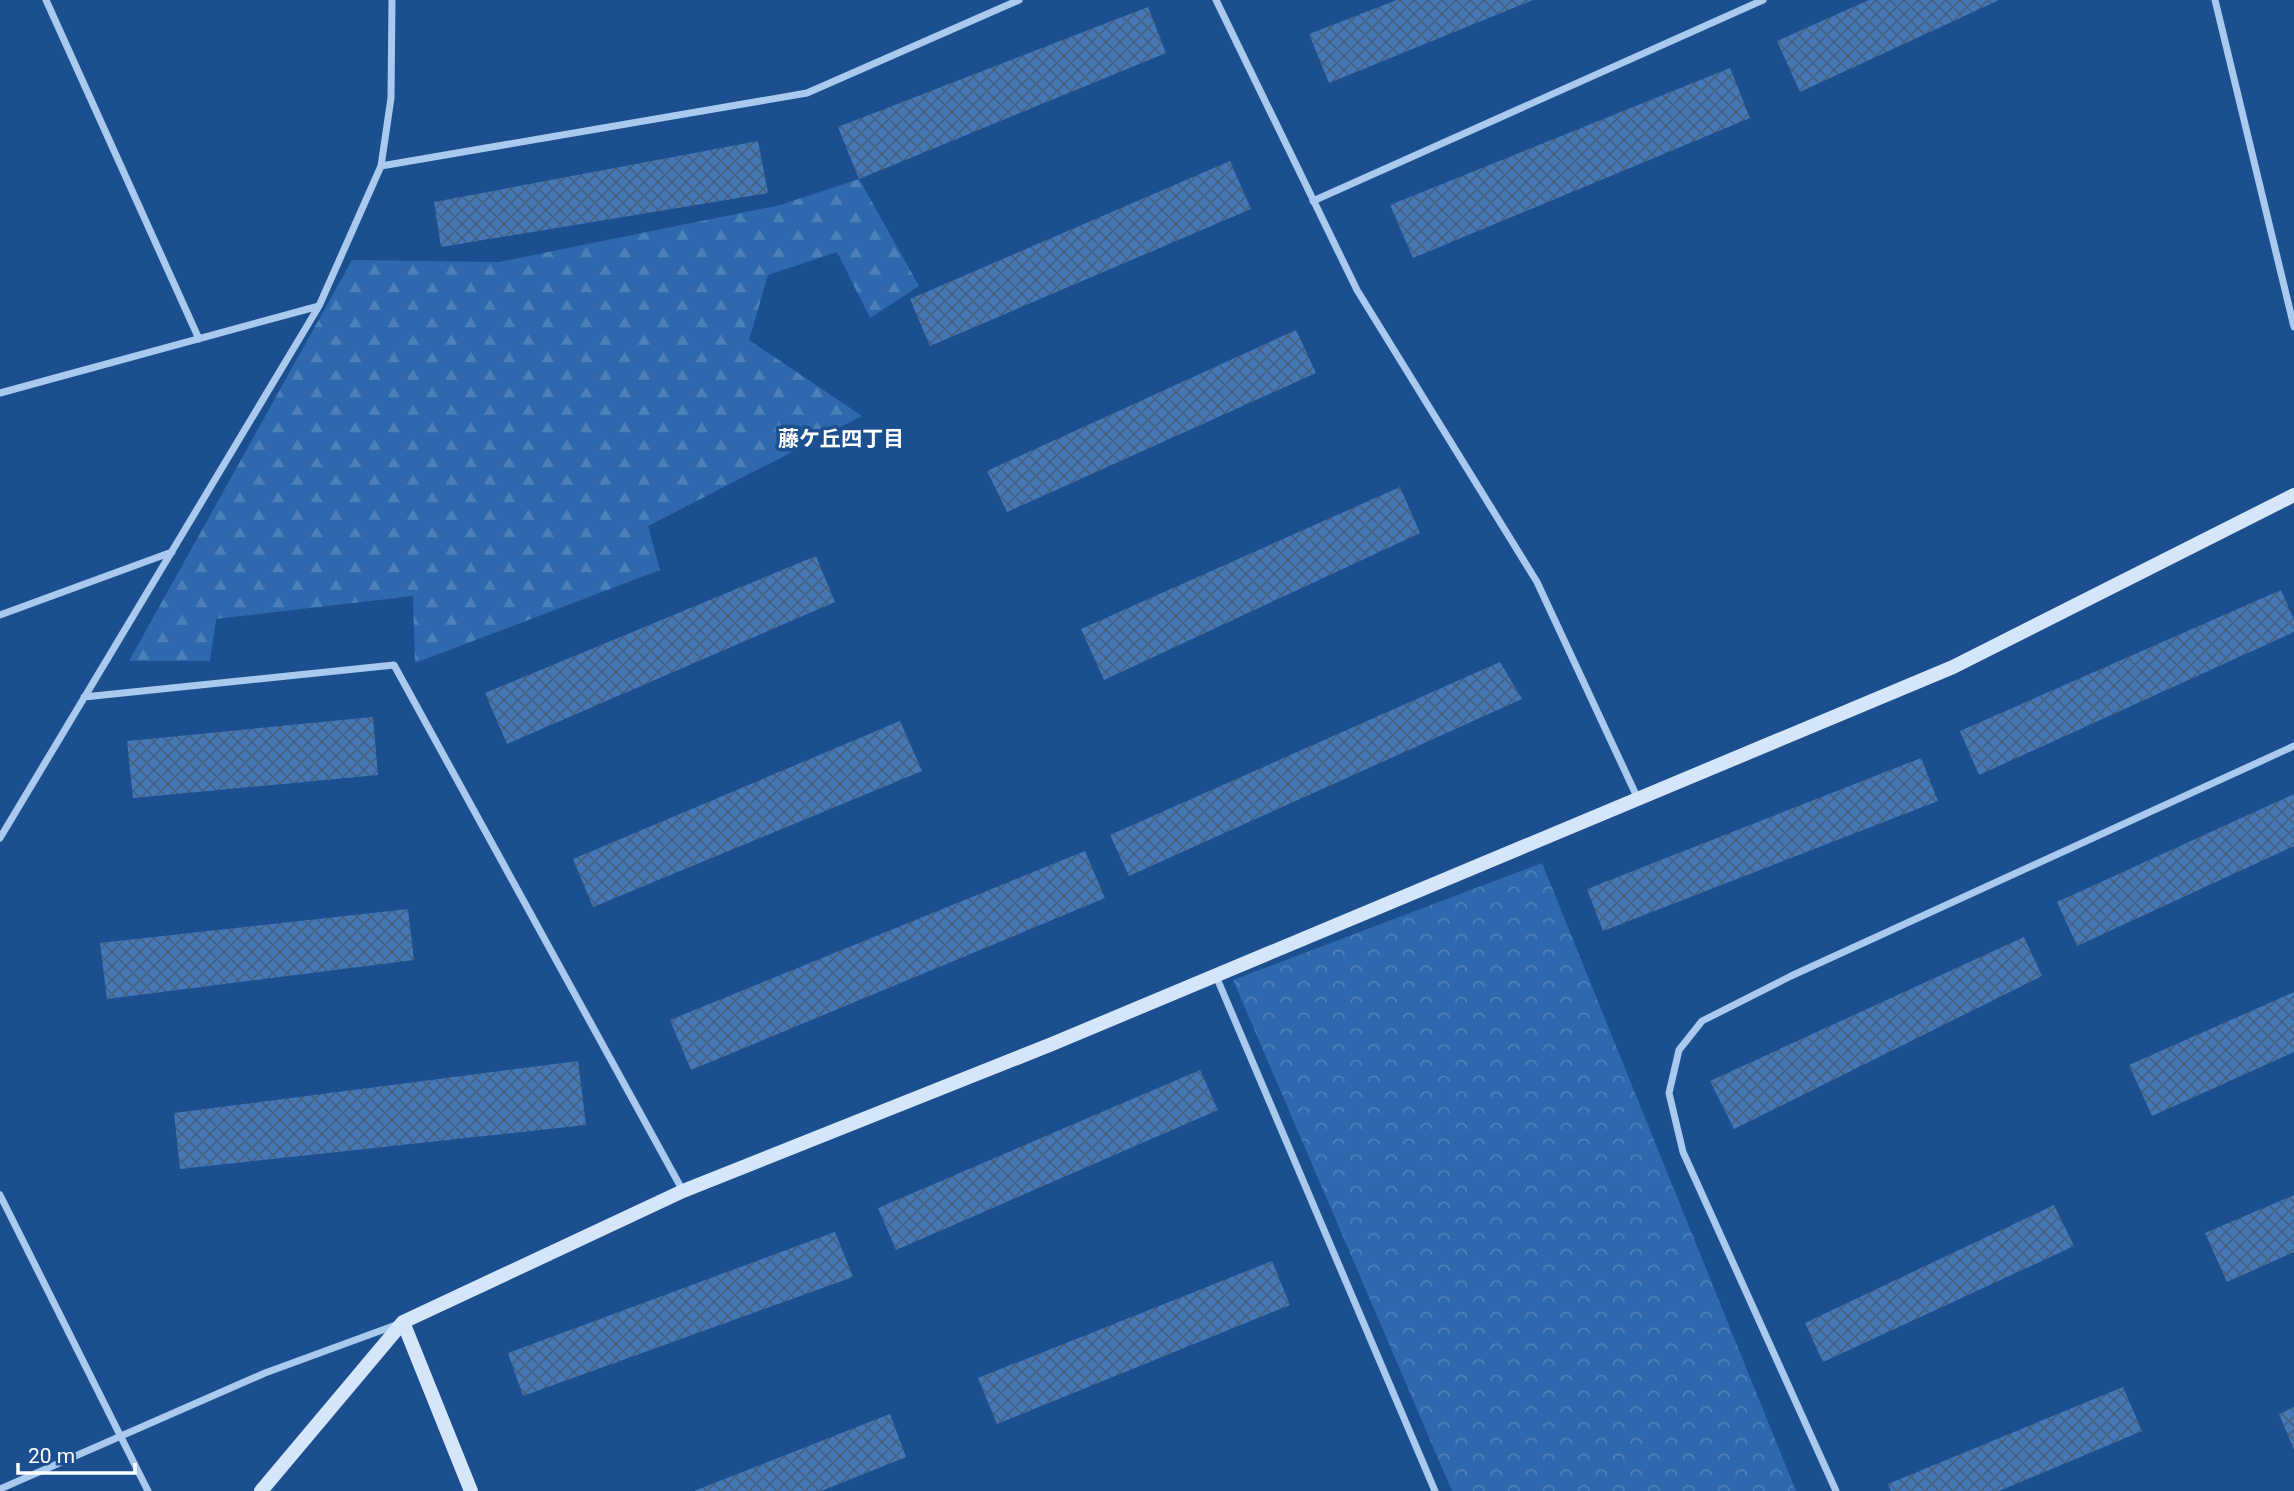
<svg xmlns="http://www.w3.org/2000/svg" width="2294" height="1491" viewBox="0 0 2294 1491" font-family="Roboto,'Noto Sans JP',sans-serif">
	<style>
		.forest { fill: url(#forest-firs) }
		.park { fill: url(#park-crowns) }
		.building { fill: url(#building-cross-hatch) }
		.lines { fill: none; stroke-linecap: round; stroke-linejoin: round }
		.street { stroke: #a9c9ee; stroke-width: 7 }
		.secondary { stroke: #d6e6fa; stroke-width: 14 }
		.labels { text-anchor: middle; stroke-width: 7; stroke-linejoin: round; paint-order: stroke }
		.neighbourhood-label { font-size: 21px; font-weight: bold; fill: #fff; stroke: #1b4f8f }
	</style>
	<defs>
		<pattern id="forest-firs" width="22" height="20" patternUnits="userSpaceOnUse" patternTransform="scale(1.75)"><rect width="22" height="20" fill="#2e69ad"/><path d="M5 1l3.5 6h-7zM16 11l3.5 6h-7z" fill="#4d80b9"/></pattern>
		<pattern id="park-crowns" width="20" height="18" patternUnits="userSpaceOnUse" patternTransform="scale(1.75)"><rect width="20" height="18" fill="#2e69ad"/><path d="M2 6a3 3 0 1 1 6 0M12 15a3 3 0 1 1 6 0" fill="none" stroke="#4d80b9"/></pattern>
		<pattern id="building-cross-hatch" width="8" height="8" patternUnits="userSpaceOnUse" patternTransform="scale(1.75)"><rect width="8" height="8" fill="#4478b7"/><path d="M0 0l8 8M0 8l8-8" fill="none" stroke="#486282"/></pattern>
	</defs>
	<rect width="100%" height="100%" fill="#1b4f8f"/>
	<path class="forest" d="M859,179L919,286L870,318L837,252L768,275L749,340L862,416L648,526L660,570L415,663L413,596L216,619L210,661H129L352,260L499,262L780,205Z"/>
	<path class="park" d="M1542,863L1796,1491H1452L1233,980Z"/>
	<path class="building" d="M1397,0H1533L1329,83L1309,34Z
		M1869,0H1999L1800,92L1777,41Z
		M1148,7L1166,53L859,179L838,127Z
		M1730,68L1750,118L1413,258L1390,205Z
		M758,141L768,193L441,247L434,202Z
		M1230,161L1251,209L930,346L910,299Z
		M1296,330L1316,373L1007,512L987,471Z
		M1400,487L1420,533L1104,680L1081,629Z
		M816,556L835,602L507,744L485,693Z
		M2281,590L2294,620V632L1979,775L1960,731Z
		M1500,662L1522,699L1129,876L1110,835Z
		M373,717L378,775L133,798L127,741Z
		M900,721L922,771L593,907L573,859Z
		M1921,758L1938,801L1603,931L1587,889Z
		M2294,794V846L2077,946L2057,902Z
		M1085,851L1105,898L691,1070L670,1020Z
		M408,909L414,960L107,999L100,943Z
		M2024,937L2042,976L1734,1129L1710,1081Z
		M2294,992V1052L2152,1116L2129,1065Z
		M578,1061L586,1125L180,1169L174,1113Z
		M1200,1070L1218,1110L896,1250L878,1208Z
		M2294,1195V1252L2227,1282L2205,1233Z
		M2054,1205L2074,1246L1823,1362L1805,1323Z
		M835,1232L853,1277L523,1396L508,1353Z
		M1272,1261L1290,1305L997,1424L978,1378Z
		M2123,1387L2142,1431L1999,1491H1891L1888,1484Z
		M2294,1407V1450L2279,1414Z
		M890,1414L906,1457L821,1491H694Z"/>
	<g class="lines">
		<path class="street" d="M46,0L199,339
			M1216,0L1357,290L1537,582L1638,799
			M2215,0L2294,327
			M381,166L807,93L1019,0
			M1313,201L1763,0
			M0,393L319,306
			M0,615L172,552
			M84,697L394,665L683,1191
			M0,838L319,306L381,166L391,98L392,0
			M1216,976L1435,1491
			M0,1195L148,1491
			M0,1489L265,1373L396,1325
			M1836,1491L1683,1152L1669,1093L1679,1050L1702,1021L1791,976L2294,746"/>
		<path class="secondary" d="M403,1322L471,1491
			M261,1491L403,1322L683,1191L1052,1044L1953,667L2294,495"/>
	</g>
	<g class="labels">
		<g class="neighbourhood-label">
			<text x="841" y="446">藤ケ丘四丁目</text>
		</g>
	</g>
	<path d="M18 1463v10h117v-10" fill="none" stroke="#ffffff" stroke-width="3.5"/>
	<text x="28" y="1463" font-size="21" fill="#ffffff" stroke="#1b4f8f" stroke-width="5" paint-order="stroke">20 m</text>
</svg>
